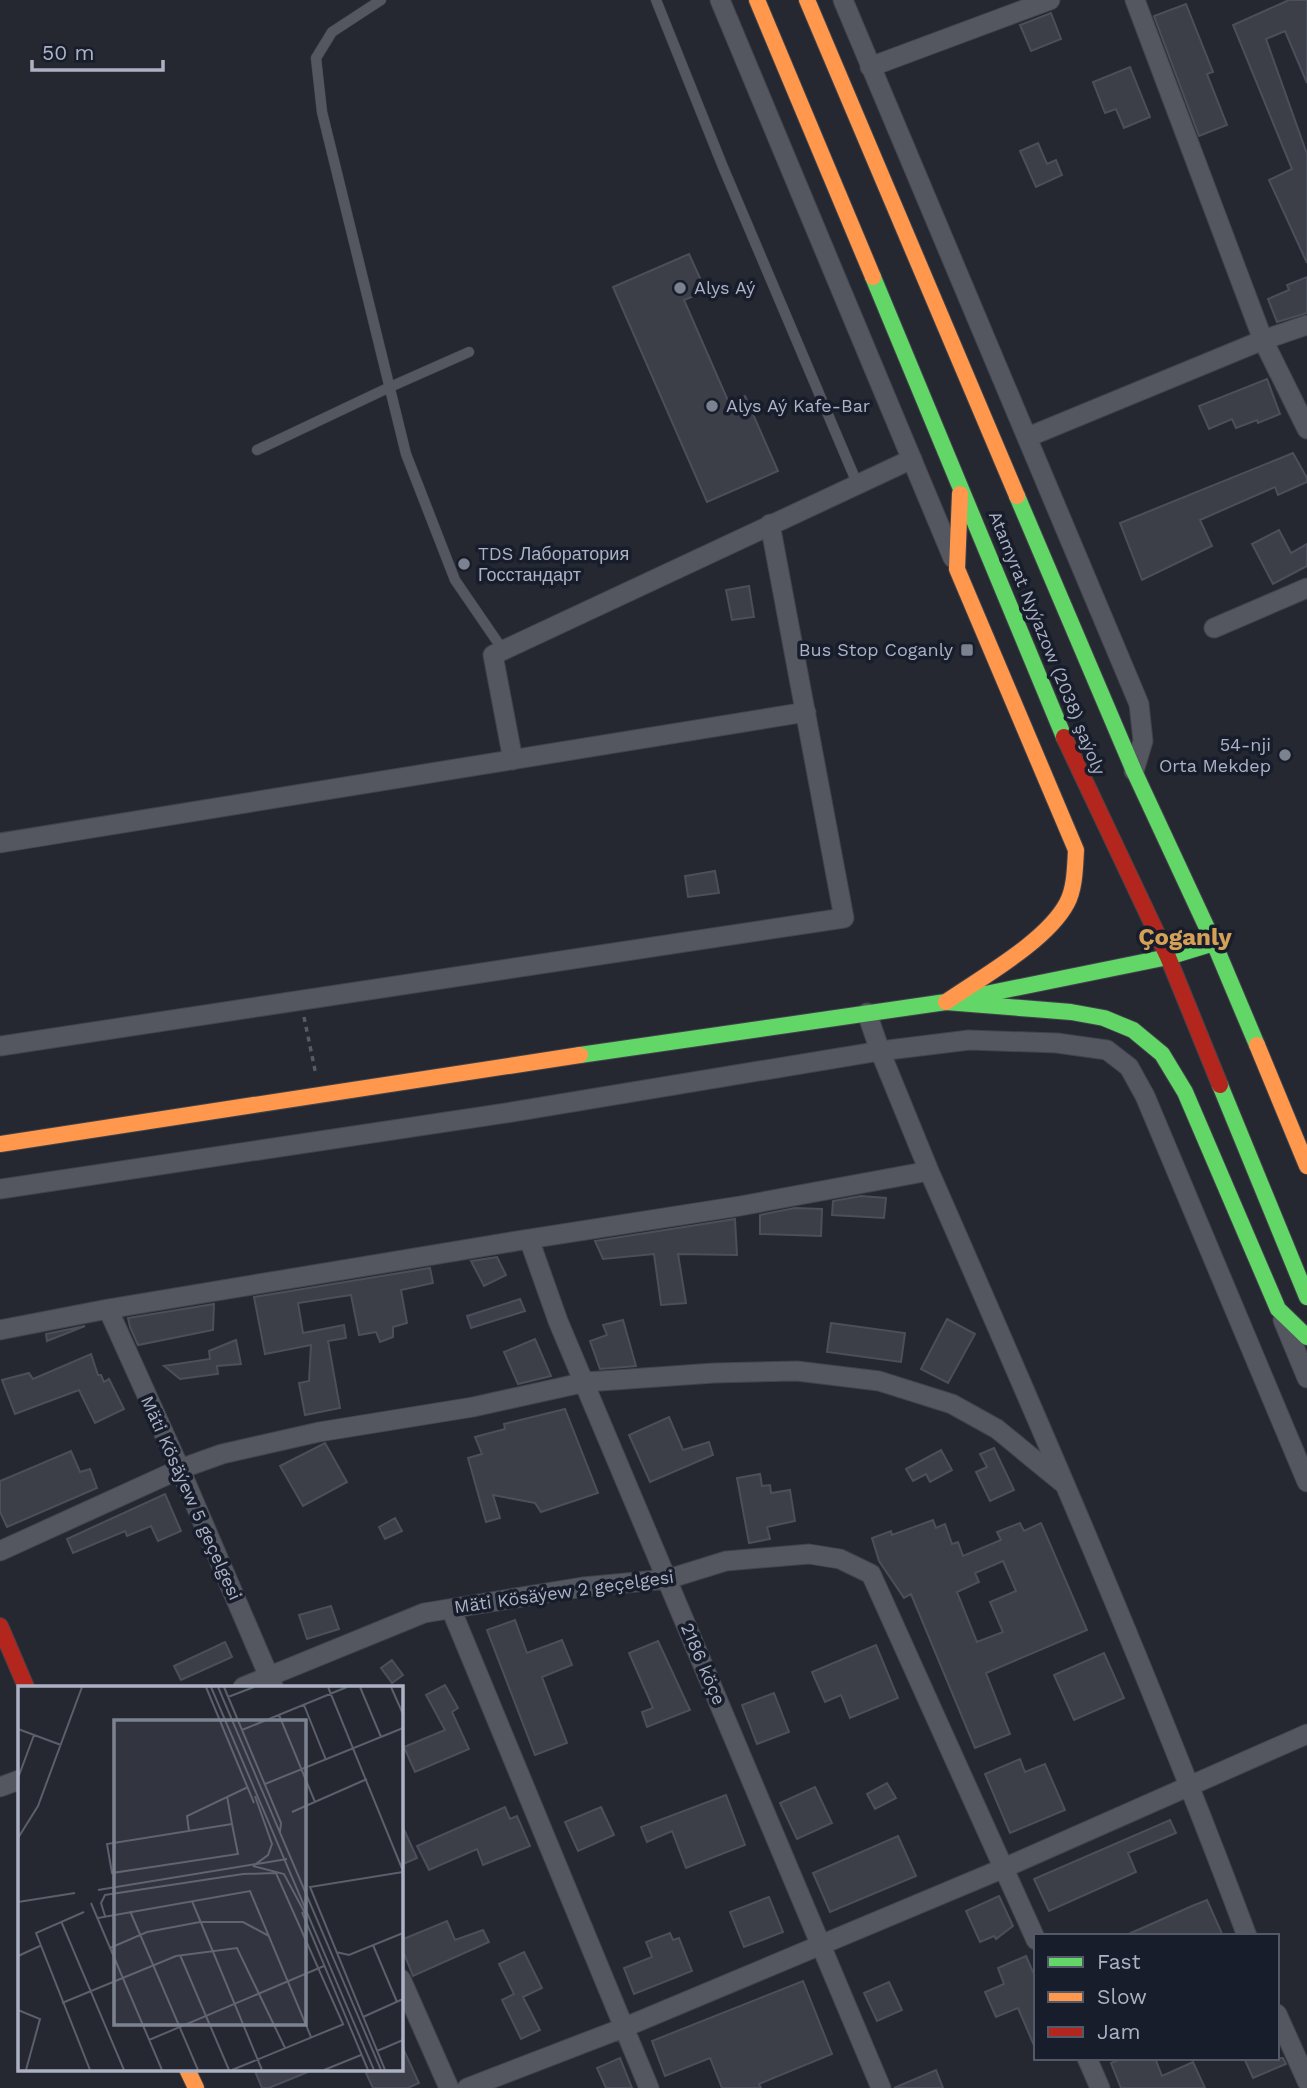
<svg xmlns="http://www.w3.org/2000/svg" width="1307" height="2088" viewBox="0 0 1307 2088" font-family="'Work Sans',sans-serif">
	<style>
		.building { fill: #3c3f48; stroke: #4b4f5a; stroke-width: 2; fill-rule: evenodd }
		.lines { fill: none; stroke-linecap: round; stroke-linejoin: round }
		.lane-casing { stroke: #41434a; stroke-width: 11 }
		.street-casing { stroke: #41434a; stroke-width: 21 }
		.fast-casing { stroke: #41434a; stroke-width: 18 }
		.slow-casing { stroke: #41434a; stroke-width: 18 }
		.jam-casing { stroke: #41434a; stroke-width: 18 }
		.path { stroke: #565b63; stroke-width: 3.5; stroke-dasharray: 5 5; stroke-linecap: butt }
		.lane { stroke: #545660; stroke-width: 10 }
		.street { stroke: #545660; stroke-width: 19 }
		.fast { stroke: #63d668; stroke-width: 16 }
		.slow { stroke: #ff974d; stroke-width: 16 }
		.jam { stroke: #b3261e; stroke-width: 16 }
		.poi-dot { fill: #7d8291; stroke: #181d2c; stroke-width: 2.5 }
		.labels { text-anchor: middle; stroke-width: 7; stroke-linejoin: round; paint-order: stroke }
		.poi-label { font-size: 18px; fill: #acb2c4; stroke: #181d2c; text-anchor: start }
		.street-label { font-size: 18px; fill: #acb2c4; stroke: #181d2c }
		.district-label { font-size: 24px; font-weight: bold; fill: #d5a156; stroke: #181d2c }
		.inset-road { fill: none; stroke: #5b5f6c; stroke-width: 2 }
		.view { fill: #7d8291; fill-opacity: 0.15; stroke: #7d8291; stroke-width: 3.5 }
		.inset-edge { fill: none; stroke: #acb2c4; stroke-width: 3.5 }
	</style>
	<rect width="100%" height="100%" fill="#252831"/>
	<path class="building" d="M1289,0H1307V83L1285,31L1266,39L1307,154V263L1269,180L1292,169L1233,25Z
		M1186,4L1213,72L1207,74L1227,125L1199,136L1154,16Z
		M1051,13L1061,39L1031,51L1020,25Z
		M1130,67L1150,117L1124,128L1116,109L1105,113L1093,82Z
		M1038,143L1047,164L1056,160L1062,175L1036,187L1020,151Z
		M689,254L706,291L684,300L729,403L745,396L778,471L707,502L613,287Z
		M1307,277V313L1277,322L1268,299L1289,290L1287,285Z
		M1267,379L1280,414L1258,423L1257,420L1236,428L1232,419L1209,429L1199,406Z
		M1293,453L1307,478V482L1278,495L1275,487L1200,520L1212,546L1142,580L1120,523Z
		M1279,530L1291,553L1307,544V566L1273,584L1252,544Z
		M749,586L754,617L732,620L726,590Z
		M715,871L719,893L688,897L685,876Z
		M861,1196L886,1198L884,1218L832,1215L833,1201Z
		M795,1208L822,1209L821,1236L760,1234V1215Z
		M735,1219L737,1255L678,1254L686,1303L661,1305L654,1254L603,1259L595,1241Z
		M497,1257L506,1275L484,1286L471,1261Z
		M430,1268L433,1283L401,1290L407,1323L393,1327V1337L380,1342L376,1332L359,1335L351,1295L298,1303L303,1333L344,1325L346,1338L328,1341L340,1408L305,1415L299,1383L309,1381L311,1345L265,1354L254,1297Z
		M520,1299L525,1311L471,1328L467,1316Z
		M214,1304L213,1330L138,1345L130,1327L128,1318Z
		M947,1319L975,1334L948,1383L921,1369Z
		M623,1320L636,1366L600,1369L590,1341L607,1335L603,1325Z
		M831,1323L905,1333L901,1362L827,1352Z
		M85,1326L47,1341L46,1334Z
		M535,1339L551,1376L518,1384L504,1352Z
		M236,1340L241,1364L217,1366L218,1374L180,1379L164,1366L210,1359L209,1351Z
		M91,1354L98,1375H101L104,1382L109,1379L124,1409L95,1423L79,1390L15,1414L2,1380L29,1373L33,1379Z
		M565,1409L598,1493L541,1512L535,1503L493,1495L500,1518L486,1522L468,1458L482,1454L475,1437L505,1429L504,1424Z
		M669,1417L683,1450L709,1442L713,1455L650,1482L629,1435Z
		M325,1443L347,1482L303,1506L280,1466Z
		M994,1448L1014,1490L990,1501L976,1472L987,1467L980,1454Z
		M941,1450L952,1470L930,1482L926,1474L913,1481L906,1469Z
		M71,1451L80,1472L90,1469L97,1488L7,1527L0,1512V1481Z
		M760,1474L762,1486L770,1485L771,1493L790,1490L795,1521L767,1527L770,1539L749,1543L737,1478Z
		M165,1494L181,1531L158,1541L151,1526L127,1536L125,1531L73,1553L67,1539Z
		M395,1518L402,1531L385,1539L379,1527Z
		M933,1520L936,1528L945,1524L952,1544L958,1542L963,1556L1001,1540L997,1532L1020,1523L1024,1531L1041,1523L1087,1630L986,1673L1010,1734L975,1748L911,1594L904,1598L879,1561L872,1538L891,1531L892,1535ZM1003,1561L1016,1591L990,1602L1003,1632L977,1642L957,1592L979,1582L975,1573Z
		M331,1606L339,1629L307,1639L299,1615Z
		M515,1620L527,1653L562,1640L572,1665L542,1677L567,1743L535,1755L487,1630Z
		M658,1641L690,1710L647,1727L642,1712L653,1708L629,1653Z
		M225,1642L232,1657L181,1680L174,1666Z
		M876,1645L898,1698L850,1718L841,1695L825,1702L812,1672Z
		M1104,1653L1124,1698L1074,1720L1054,1675Z
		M392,1660L403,1675L392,1683L381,1668Z
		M445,1685L458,1708L452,1712L469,1749L415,1772L404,1747L445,1730L426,1695Z
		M774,1693L789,1732L757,1744L742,1705Z
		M1020,1759L1025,1772L1045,1764L1065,1810L1010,1833L985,1774Z
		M887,1783L896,1798L875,1809L867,1794Z
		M815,1787L832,1823L797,1839L780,1803Z
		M726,1795L745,1845L686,1868L672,1831L647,1842L641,1827Z
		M505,1807L510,1819L517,1816L530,1846L483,1865L477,1849L429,1870L417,1846Z
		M601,1807L614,1835L578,1851L565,1822Z
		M1170,1820L1176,1833L1128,1853L1136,1872L1049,1911L1034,1879Z
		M401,1823L417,1858L401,1865Z
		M898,1836L916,1876L830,1912L813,1873Z
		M999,1896L1013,1926L996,1939L994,1936L980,1942L966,1911Z
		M769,1897L783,1932L744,1947L730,1912Z
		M1207,1900L1223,1936H1124L1192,1906Z
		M447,1921L455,1940L483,1930L489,1942L413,1976L401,1946V1940Z
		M670,1933L673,1940L679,1938L692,1971L634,1994L624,1968L652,1957L646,1942Z
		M524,1952L542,1988L523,1997L540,2030L521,2039L502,2000L514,1994L499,1964Z
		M1026,1956L1036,1979V2050L1018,2008L996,2017L985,1992L1004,1984L998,1968Z
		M803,1981L832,2054L759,2084L761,2088H722L710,2058L665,2076L652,2041Z
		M889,1982L902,2010L877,2021L864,1993Z
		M401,2044L419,2083L408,2088H373L366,2073L376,2069H401Z
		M620,2058L632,2088H606L597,2068Z
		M1123,2058H1155L1162,2076L1193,2062L1205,2088H1121L1111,2063Z
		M1244,2058H1283L1286,2064L1253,2078Z
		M254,2069H315L269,2088H262Z
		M936,2070L943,2088H894Z"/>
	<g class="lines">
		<defs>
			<path id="lane" d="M381,0L332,32L316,58L322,112L406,454L455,580L503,650
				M656,0L723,167L857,483
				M257,450L390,387L469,352"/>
			<path id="street" d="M720,0L953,558
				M843,0L1139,704L1143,741L1134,771
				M1135,0L1263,340L1307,429
				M870,67L1050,0
				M1028,437L1263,340L1307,325
				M1214,628L1307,588
				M513,760L493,655L912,459
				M0,843L806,712
				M867,1013L880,1051L929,1171
				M0,1046L844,918L770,524
				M0,1189L512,1112L880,1051L969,1040L1057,1043L1107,1050L1129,1067L1145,1096L1307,1482
				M529,1239L558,1321L881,2088
				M108,1309L180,1469L273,1686
				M1283,1320L1307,1378
				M0,1330L108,1309L529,1239L740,1206L929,1171C1040,1424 1150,1677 1247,1936
				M0,1551L180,1469L222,1454L319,1432L473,1407L586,1382L714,1373L797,1371L879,1381L952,1404L997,1429L1064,1484
				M451,1609L649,2088
				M243,1687L424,1613L583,1587L668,1579L726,1561L809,1554L840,1559L871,1574L1036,1940
				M0,1787L19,1780
				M401,1979L449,2088
				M1277,2014L1307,2081
				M1087,2058L1100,2088
				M467,2088L623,2028L1004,1868L1307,1734"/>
			<path id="fast" d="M873,277L1064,737
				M1017,496L1134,771L1214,943L1257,1045
				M946,1002L1071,1012L1104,1018L1133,1030L1162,1054L1185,1092L1278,1309L1307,1337
				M580,1055L946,1002L1168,957L1214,943
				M1220,1085L1307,1297"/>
			<path id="slow" d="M757,0L873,277
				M807,0L1017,496
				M946,1002C982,977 1047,941 1067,903C1075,888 1075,867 1076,850L957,569L960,494
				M1257,1045L1307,1166
				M0,1144L580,1055
				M187,2069L196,2088"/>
			<path id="jam" d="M1064,737L1168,957L1220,1085
				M0,1626L26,1687"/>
		</defs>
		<use href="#lane" class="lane-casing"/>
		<use href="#street" class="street-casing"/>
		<use href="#fast" class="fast-casing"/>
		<use href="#slow" class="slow-casing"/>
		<use href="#jam" class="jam-casing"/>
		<path class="path" d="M304,1017L316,1075"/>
		<use href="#lane" class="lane"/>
		<use href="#street" class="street"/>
		<use href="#fast" class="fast"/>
		<use href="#slow" class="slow"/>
		<use href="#jam" class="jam"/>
	</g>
	<g class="poi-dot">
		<circle cx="680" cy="288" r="7"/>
		<circle cx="712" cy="406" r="7"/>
		<circle cx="464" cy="564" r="7"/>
		<rect x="960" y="643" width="14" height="14" rx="3.5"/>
		<circle cx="1285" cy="755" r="7"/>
	</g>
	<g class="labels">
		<g class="poi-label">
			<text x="694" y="294">Alys Aý</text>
			<text x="726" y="412">Alys Aý Kafe-Bar</text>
			<text x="478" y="560">TDS Лаборатория<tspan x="478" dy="21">Госстандарт</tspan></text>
			<text x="953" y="656" text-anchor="end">Bus Stop Coganly</text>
			<text x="1271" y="751" text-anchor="end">54-nji<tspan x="1271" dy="21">Orta Mekdep</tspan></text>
		</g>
		<g class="street-label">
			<text transform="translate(1047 643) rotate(68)" y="6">Atamyrat Nyýazow (2038) şaýoly</text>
			<text transform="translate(191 1498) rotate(66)" y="6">Mäti Kösäýew 5 geçelgesi</text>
			<text transform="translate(564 1592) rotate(-8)" y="6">Mäti Kösäýew 2 geçelgesi</text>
			<text transform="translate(703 1664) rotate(67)" y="6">2186 köçe</text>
		</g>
		<g class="district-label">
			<text x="1185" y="945">Çoganly</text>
		</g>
	</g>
	<g transform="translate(18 1686)">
		<rect width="385" height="385" fill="#252831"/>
		<path class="inset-road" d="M188,1L236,117M193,1L356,384M200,1L363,384M206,1L263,137L262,146M310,1L385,185M342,1L363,51M373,1L385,28M210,11L236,1M286,19L308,74M261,29L297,116M0,43L43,59M224,44L329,1M0,92L16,49M247,98L385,42M209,110L214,138L220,168L94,187L89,158L214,138M274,126L349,93M171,145L169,130L230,101M0,152L20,120L64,1M235,180L250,169L254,158L237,110M235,180L266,188L288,229M80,204L269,173M174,215L244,384M0,216L57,207M73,217L144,384M112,225L180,384M66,226L18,247L72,384M284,226L350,384M87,230L83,217L87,209L225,188L258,187L325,338M80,232L232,205L293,351M43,235L106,384M355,259L379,316M92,262L129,246L182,236H225L251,250M318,266L331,269L385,247M162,269L211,384M0,270L22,260M44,317L158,270L219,262L267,362M0,324L22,333L8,384M345,331L385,313M131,354L306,280M359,365L385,354M214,384L326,338M306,384L343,369M367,384L292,201L385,186"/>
		<path class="view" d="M96,34H288V339H96Z"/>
		<rect width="385" height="385" class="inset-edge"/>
	</g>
	<rect x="1034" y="1934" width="245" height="126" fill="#181d2c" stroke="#535969" stroke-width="2"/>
	<rect x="1048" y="1957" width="35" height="10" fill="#63d668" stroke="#535969" stroke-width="2"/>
	<text x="1097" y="1969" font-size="21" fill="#acb2c4">Fast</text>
	<rect x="1048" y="1992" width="35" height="10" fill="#ff974d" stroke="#535969" stroke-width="2"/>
	<text x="1097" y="2004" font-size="21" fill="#acb2c4">Slow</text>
	<rect x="1048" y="2027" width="35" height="10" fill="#b3261e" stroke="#535969" stroke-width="2"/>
	<text x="1097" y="2039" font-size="21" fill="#acb2c4">Jam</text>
	<path d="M32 60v10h131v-10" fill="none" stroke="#acb2c4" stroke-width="3.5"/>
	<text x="42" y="60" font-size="21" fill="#acb2c4" stroke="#181d2c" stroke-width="5" paint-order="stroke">50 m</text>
</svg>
